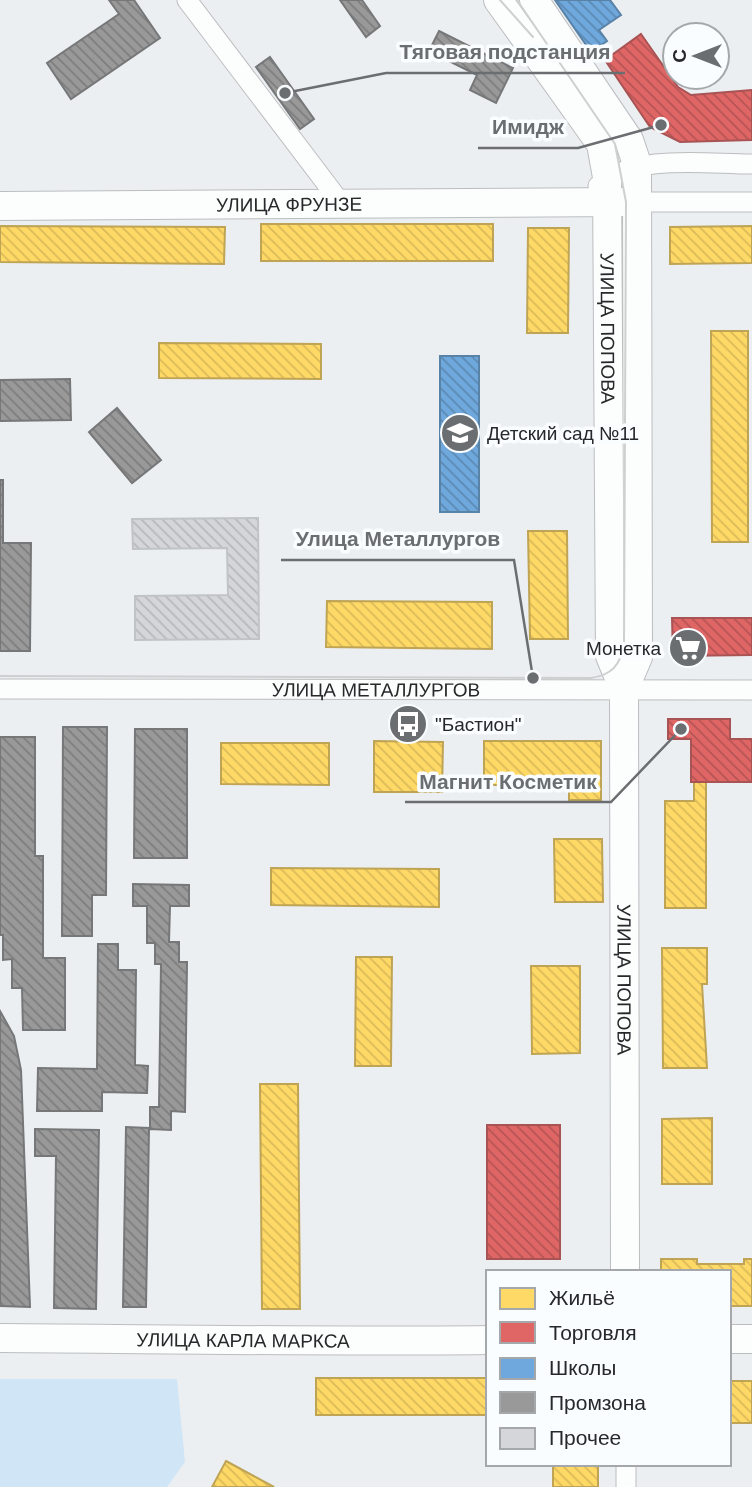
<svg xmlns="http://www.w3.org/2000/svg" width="752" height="1487" viewBox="0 0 752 1487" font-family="Helvetica,sans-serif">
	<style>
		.green { fill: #d0e6f6 }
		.homes { fill: url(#homes-back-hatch); stroke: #bea454; stroke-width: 2 }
		.shops { fill: url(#shops-back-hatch); stroke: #a85354; stroke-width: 2 }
		.schools { fill: url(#schools-back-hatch); stroke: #5982a7; stroke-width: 2 }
		.industry { fill: url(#industry-back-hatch); stroke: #767778; stroke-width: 2 }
		.building { fill: url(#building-back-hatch); stroke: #c1c4c6; stroke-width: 2 }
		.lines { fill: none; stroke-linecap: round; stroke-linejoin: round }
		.street-casing { stroke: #bbbebf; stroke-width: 21 }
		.secondary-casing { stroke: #bbbebf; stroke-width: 30 }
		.street { stroke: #fcfdfd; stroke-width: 19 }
		.secondary { stroke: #fcfdfd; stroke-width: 28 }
		.tram { stroke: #cecfcf; stroke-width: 2 }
		.labels { text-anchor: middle; stroke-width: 7; stroke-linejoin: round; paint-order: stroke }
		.street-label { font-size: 19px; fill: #26282a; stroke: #fafdff }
		.poi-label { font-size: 19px; fill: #26282a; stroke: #fafdff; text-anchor: start }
		.leader { fill: none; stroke: #6b6e70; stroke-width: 2.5 }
		.callout-dot { fill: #6b6e70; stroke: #fafdff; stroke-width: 2.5 }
		.callout-label { font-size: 21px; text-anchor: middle; font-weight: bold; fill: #6b6e70; stroke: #fafdff; stroke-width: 7; stroke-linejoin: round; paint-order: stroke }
	</style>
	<defs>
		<pattern id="homes-back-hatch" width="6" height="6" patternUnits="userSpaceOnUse" patternTransform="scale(1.75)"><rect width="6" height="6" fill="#ffd966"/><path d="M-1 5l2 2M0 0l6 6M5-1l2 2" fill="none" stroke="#daba59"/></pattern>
		<pattern id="shops-back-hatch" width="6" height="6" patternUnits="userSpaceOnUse" patternTransform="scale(1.75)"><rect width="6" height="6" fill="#e06666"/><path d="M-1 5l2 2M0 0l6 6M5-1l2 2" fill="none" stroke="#b55454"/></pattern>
		<pattern id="schools-back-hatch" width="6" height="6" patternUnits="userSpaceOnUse" patternTransform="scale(1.75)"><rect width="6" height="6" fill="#6fa8dc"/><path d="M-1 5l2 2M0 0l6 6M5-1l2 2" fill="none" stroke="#5b89b3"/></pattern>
		<pattern id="industry-back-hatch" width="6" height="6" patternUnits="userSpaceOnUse" patternTransform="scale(1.75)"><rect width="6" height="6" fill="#999"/><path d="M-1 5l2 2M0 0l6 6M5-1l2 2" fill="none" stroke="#7d7d7d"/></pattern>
		<pattern id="building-back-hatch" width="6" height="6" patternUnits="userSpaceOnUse" patternTransform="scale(1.75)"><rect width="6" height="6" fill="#d4d6d9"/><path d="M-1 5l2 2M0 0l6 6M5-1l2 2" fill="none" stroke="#b6b8ba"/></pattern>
	</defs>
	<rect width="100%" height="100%" fill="#eceff2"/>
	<path class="green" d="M0,1379H177L185,1462L167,1487H0Z"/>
	<path class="homes" d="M261,224H493V261H261Z
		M0,226L225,227L224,264L0,262Z
		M752,226V263L670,264V227Z
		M528,228H569L568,333H527Z
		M711,331H748V542H712Z
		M159,343L321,344V379L159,378Z
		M528,531H567L568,639H530Z
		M327,601L492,602V649L326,647Z
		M374,741L443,742L442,792H374Z
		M484,741H601V800H569V785H484Z
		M221,743H329V785L221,784Z
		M694,782H706V908H665V801H694Z
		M554,839H602L603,902H555Z
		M271,868L439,869V907L271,905Z
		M662,948H707V984H702L707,1068H663Z
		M356,957H392L391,1066H355Z
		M531,966H580V1053L532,1054Z
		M260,1084H298L300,1309H262Z
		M712,1118V1184H662V1119Z
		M661,1259H697V1264H744V1259H752V1306H729V1272H661Z
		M316,1378H488V1415H316Z
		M729,1381H752V1423H729Z
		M226,1461L274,1487H212Z
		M553,1464H598V1487H553Z"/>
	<path class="shops" d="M641,34L678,87L691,95L752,90V140L680,142L650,127L605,60Z
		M672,618H752V655L673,656Z
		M668,719H730V739H752V782H691V739H668Z
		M487,1125H560V1259H487Z"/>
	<path class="schools" d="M555,0H610L621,15L599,30L607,41L591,52Z
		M440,356H479V512H440Z"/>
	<path class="industry" d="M109,0H134L160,38L71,99L47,63L119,14Z
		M340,0H362L380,26L366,37Z
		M439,31L513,68L496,103L470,90L477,75L429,51Z
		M270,57L314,119L300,129L256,67Z
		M70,379L71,420L0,421V380Z
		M117,408L161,460L132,483L89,432Z
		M0,480H3V543H31L30,651H0Z
		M63,727H107L106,895H92V936H62Z
		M135,729H187V858H134Z
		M0,737H35V856H43V958H65V1030H23L22,988H12V959L3,960V935H0Z
		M133,884L189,885V906H170L169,942H179V962H187L185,1112L171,1111V1130L149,1129L146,1307H123L126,1127L150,1128V1107H159L161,964H155V943H147V906H133Z
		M98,944H118V970H136L135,1065L148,1066L147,1093L102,1092V1111H37L38,1068L97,1069Z
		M0,1011L14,1036L21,1070L30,1307L0,1306Z
		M35,1129L99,1130L96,1309L54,1308L56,1156H35Z"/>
	<path class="building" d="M258,518L259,639L135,640V596L228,595L227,548L133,549L132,519Z"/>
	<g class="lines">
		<defs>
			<g id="street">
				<path d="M187,0L341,203"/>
				<path d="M598,186C636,153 704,164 752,164"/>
				<path d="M637,202H752"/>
				<path id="s1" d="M0,689L752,690"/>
				<path d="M626,1464V1487"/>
			</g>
			<g id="secondary">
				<path id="s2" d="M498,0L601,144L607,177L610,656L624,690"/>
				<path id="s3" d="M534,0L629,140L637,164L638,657L624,690L625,1272"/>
				<path id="s4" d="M0,206L624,202"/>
				<path id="s5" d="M0,1338C163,1339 325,1342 488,1340"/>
				<path d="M729,1339H752"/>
			</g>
		</defs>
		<use href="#street" class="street-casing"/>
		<use href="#secondary" class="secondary-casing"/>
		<use href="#street" class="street"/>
		<use href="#secondary" class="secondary"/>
		<path class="tram" d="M500,0L533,37
			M0,676L591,678C612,675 620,665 624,645L626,202L615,144L517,0"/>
	</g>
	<defs>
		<symbol id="school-disc" viewBox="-11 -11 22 22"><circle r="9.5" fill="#6b6e70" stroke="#fafdff"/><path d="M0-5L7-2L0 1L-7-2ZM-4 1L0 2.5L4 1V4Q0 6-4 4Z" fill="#fff"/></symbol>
		<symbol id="supermarket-disc" viewBox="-11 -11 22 22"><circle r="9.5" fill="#6b6e70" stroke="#fafdff"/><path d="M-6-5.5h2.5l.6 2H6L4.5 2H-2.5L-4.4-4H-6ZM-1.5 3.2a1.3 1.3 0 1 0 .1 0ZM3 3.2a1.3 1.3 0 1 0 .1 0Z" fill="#fff"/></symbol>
		<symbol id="bus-disc" viewBox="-11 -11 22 22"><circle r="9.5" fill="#6b6e70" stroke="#fafdff"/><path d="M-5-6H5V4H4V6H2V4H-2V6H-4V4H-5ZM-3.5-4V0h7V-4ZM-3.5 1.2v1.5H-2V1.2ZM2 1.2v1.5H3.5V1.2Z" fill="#fff"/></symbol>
	</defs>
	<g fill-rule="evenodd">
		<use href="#school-disc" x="438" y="411" width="44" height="44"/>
		<use href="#supermarket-disc" x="666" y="626" width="44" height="44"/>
		<use href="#bus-disc" x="386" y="702" width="44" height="44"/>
	</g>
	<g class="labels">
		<g class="street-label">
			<text dy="7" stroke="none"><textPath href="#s4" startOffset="289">УЛИЦА ФРУНЗЕ</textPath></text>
			<text dy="7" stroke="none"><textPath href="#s2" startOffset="362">УЛИЦА ПОПОВА</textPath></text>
			<text dy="7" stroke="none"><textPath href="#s1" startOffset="376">УЛИЦА МЕТАЛЛУРГОВ</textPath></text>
			<text dy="7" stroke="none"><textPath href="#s3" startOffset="1013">УЛИЦА ПОПОВА</textPath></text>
			<text dy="7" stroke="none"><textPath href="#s5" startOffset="243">УЛИЦА КАРЛА МАРКСА</textPath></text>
		</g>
		<g class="poi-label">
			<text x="487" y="440">Детский сад №11</text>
			<text x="661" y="655" text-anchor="end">Монетка</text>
			<text x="435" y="731">"Бастион"</text>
		</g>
	</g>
	<path class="leader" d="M285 93L386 73H625M661 125L578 148H478M533 678L514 560H281M681 729L611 802H405"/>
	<g class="callout-dot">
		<circle cx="285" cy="93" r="7"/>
		<circle cx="661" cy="125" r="7"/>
		<circle cx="533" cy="678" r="7"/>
		<circle cx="681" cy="729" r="7"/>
	</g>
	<g class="callout-label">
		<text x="505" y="59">Тяговая подстанция</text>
		<text x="528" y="134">Имидж</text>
		<text x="398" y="546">Улица Металлургов</text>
		<text x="508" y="789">Магнит Косметик</text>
	</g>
	<rect x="486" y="1270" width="245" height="196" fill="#fafdff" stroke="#a5a8aa" stroke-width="2"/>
	<rect x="500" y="1288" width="35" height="21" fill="#ffd966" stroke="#a5a8aa" stroke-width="2"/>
	<text x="549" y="1305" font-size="21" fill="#26282a">Жильё</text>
	<rect x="500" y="1322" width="35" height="21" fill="#e06666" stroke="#a5a8aa" stroke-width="2"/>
	<text x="549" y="1340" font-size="21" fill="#26282a">Торговля</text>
	<rect x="500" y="1358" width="35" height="21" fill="#6fa8dc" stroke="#a5a8aa" stroke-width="2"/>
	<text x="549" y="1375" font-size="21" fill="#26282a">Школы</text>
	<rect x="500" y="1392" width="35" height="21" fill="#999999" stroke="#a5a8aa" stroke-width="2"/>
	<text x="549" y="1410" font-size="21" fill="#26282a">Промзона</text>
	<rect x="500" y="1428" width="35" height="21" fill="#d4d6d9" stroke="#a5a8aa" stroke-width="2"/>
	<text x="549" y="1445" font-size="21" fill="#26282a">Прочее</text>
	<g transform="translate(696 56) rotate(270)"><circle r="33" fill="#fafdff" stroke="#a5a8aa" stroke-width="2"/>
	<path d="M0-5L12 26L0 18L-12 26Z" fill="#6b6e70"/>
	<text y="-10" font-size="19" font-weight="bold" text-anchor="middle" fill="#26282a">С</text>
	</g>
</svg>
